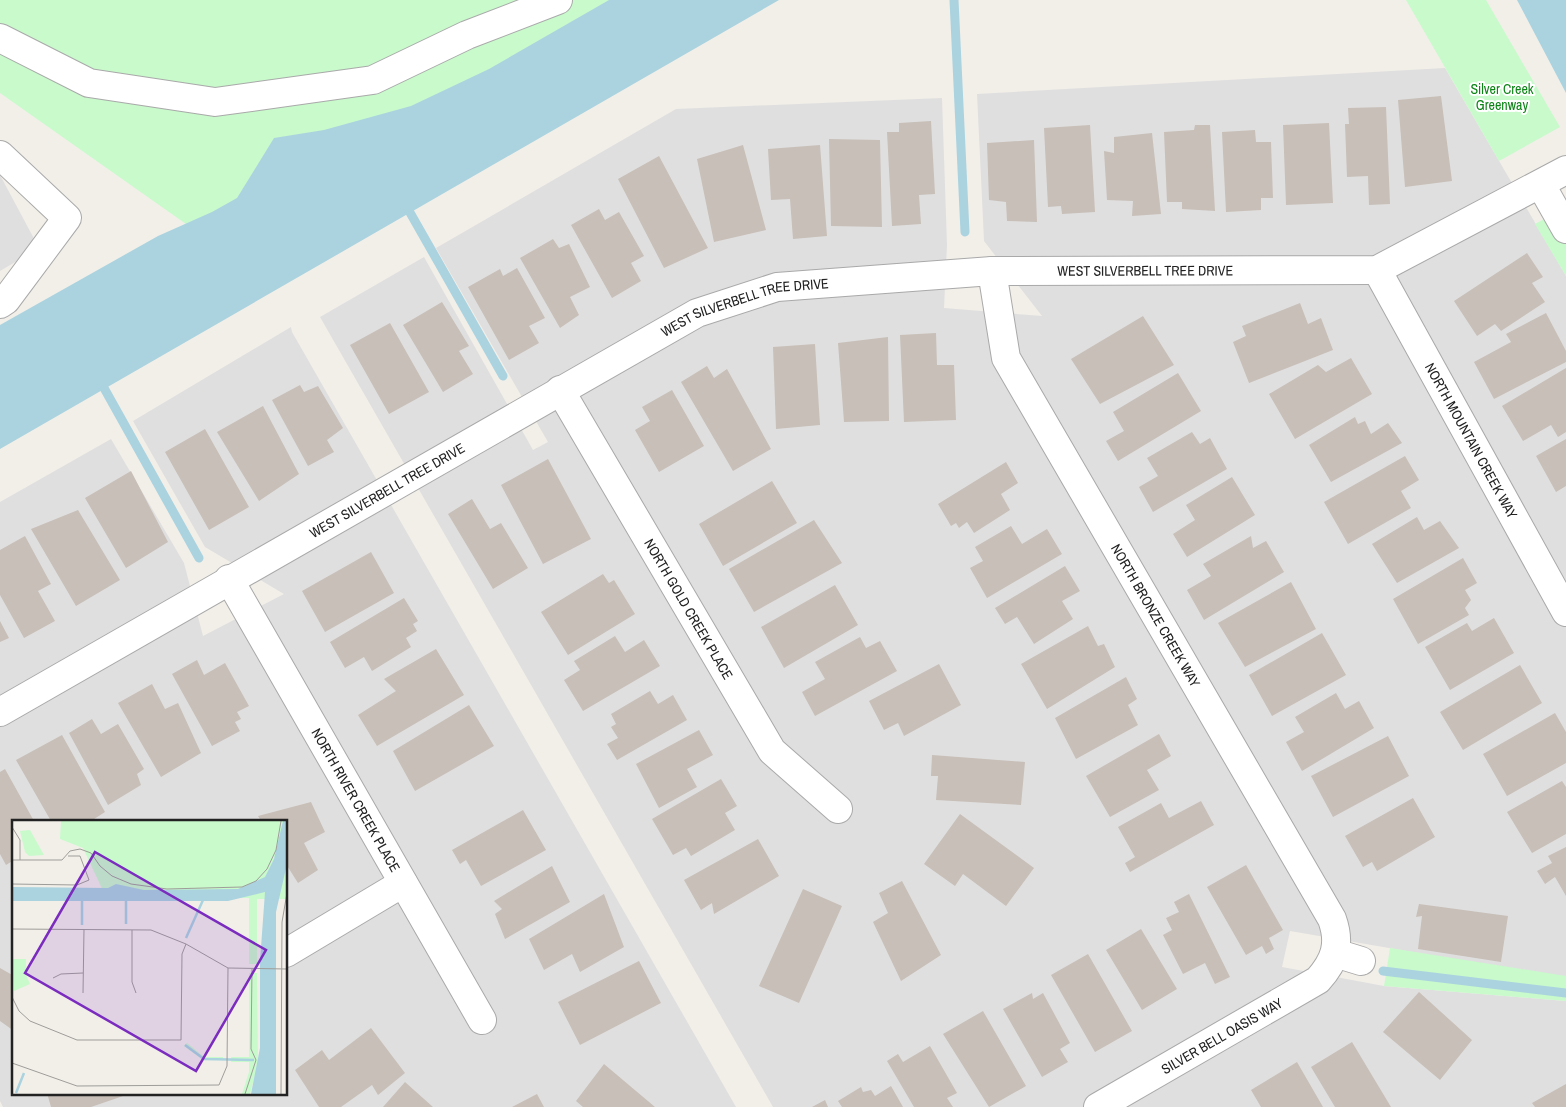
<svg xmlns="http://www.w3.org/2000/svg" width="1566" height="1107" viewBox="0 0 1566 1107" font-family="'Archivo Narrow',sans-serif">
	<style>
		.residential { fill: #e0dfdf; fill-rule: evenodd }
		.park { fill: #c8facc }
		.water { fill: #aad3df }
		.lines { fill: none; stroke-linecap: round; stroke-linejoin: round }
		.stream { stroke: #aad3df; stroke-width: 9 }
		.building { fill: #c7bfb8 }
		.minor-casing { stroke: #a9a9a9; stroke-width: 30 }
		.minor { stroke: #fff; stroke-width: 28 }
		.labels { text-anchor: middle; stroke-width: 4; stroke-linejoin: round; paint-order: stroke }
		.park-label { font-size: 14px; fill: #0c8416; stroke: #fff }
		.street-label { font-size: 14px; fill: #222; stroke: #fff }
		.inset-river { fill: none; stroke: #aad3df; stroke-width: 2.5 }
		.inset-road { fill: none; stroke: #9f9d99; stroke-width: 1 }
		.view { fill: #7b2cbf; fill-opacity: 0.15; stroke: #7b2cbf; stroke-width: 2.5 }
		.inset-edge { fill: none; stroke: #222; stroke-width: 2.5 }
	</style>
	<rect width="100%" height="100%" fill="#f2efe9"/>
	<path class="residential" d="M1445,68L1566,276V976L1564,978L1290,931L1282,967L1384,986L1566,1001V1107H773L320,317L424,257L533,450L548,442L436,248L676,109L942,98L947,245L944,308L1042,316L984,241L977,94Z
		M0,175L39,248L0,271Z
		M291,327L292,332L736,1107H3L0,1101V502L111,439L184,563L203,636L284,594L205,547L133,421ZM14,821H286V1093H14Z"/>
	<path class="park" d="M0,0H715L240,262L0,93Z
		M1406,0H1486L1560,127L1499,161Z
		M1566,207V276L1535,224Z
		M1390,948L1566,976V1001L1384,986Z"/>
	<path class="water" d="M609,0H779L0,449V325L158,236L212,212L237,198L274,138L324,130L411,106L489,69Z
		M1517,0H1566V93Z"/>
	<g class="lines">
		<path class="stream" d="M954,0L965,232
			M404,202L503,376
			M99,379L199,558
			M1383,971L1566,993"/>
	</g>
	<path class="building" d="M1441,96L1452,181L1405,187L1398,100Z
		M1386,107L1390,204L1369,205L1368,176L1347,177L1345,124H1349L1348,108Z
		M931,121L935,194L919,195L921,224L892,226L887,132H899V123Z
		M1329,123L1333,203L1286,205L1283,125Z
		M1090,125L1095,212L1062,214L1061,206L1048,207L1044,128Z
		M1195,125H1210L1215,211L1182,209V202H1167L1164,132L1194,130Z
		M1255,130L1256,142H1271L1273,198H1261V210L1226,212L1222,132Z
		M1152,133L1161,214L1132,216L1133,201L1107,200L1104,151L1114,153V137Z
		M829,139L880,140L882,227L831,226Z
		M1034,140L1037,222L1007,221L1006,202L989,200L987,143Z
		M743,145L766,230L714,242L697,159Z
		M820,145L827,236L793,239L790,199L771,200L768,149Z
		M659,156L708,248L664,268L618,179Z
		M599,209L605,220L619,212L644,256L631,263L641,281L612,298L571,225Z
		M553,239L559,248L569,244L590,287L570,297L579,315L560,328L520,258Z
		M1527,253L1543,277L1532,283L1545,302L1501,331L1495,324L1477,336L1454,301Z
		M517,268L545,318L529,326L539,343L509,360L468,287L500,269L503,276Z
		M442,302L469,346L459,351L473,374L443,392L403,325Z
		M1300,303L1308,324L1321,318L1333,350L1249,383L1233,342L1246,336L1242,326Z
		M1546,313L1566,351V362L1494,399L1474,362L1511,342L1506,334Z
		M1143,316L1174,365L1100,404L1071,359Z
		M390,323L429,392L389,414L350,345Z
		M936,333L937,365H954L956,420L904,422L900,335Z
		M888,337L889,421L844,422L838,343Z
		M815,344L820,425L776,429L773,347Z
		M1351,358L1372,394L1295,439L1269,394L1318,365L1326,372Z
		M707,366L714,378L727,369L771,449L733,471L681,382Z
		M1566,368V432L1558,437L1551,425L1523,441L1502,406Z
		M1178,373L1201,411L1118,461L1106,441L1124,431L1113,412Z
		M300,385L304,392L318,386L343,428L327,440L334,452L308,466L272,400Z
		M672,390L704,446L659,472L635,430L650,421L642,407Z
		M263,406L299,474L259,501L217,432Z
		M1355,417L1358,424L1365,421L1371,434L1388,423L1402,443L1331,482L1309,445Z
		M205,429L249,507L209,530L165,452Z
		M1192,432L1200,444L1210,438L1227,469L1153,512L1139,487L1158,476L1147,458Z
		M1566,439V486L1556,492L1536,456Z
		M1405,456L1419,480L1401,491L1411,508L1348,544L1324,502Z
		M548,459L591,539L543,564L501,485Z
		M1006,462L1018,483L1001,494L1010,510L974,533L967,522L959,528L956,523L951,526L938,504Z
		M131,471L168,542L126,568L85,498Z
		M1232,477L1255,515L1187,557L1173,534L1195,520L1186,505Z
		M772,481L797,523L723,566L699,524Z
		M472,499L490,529L501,523L528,568L493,589L448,514Z
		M78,510L120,580L76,606L31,529Z
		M1417,517L1424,530L1440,521L1459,548L1397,583L1372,544Z
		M814,520L842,563L754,612L729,569Z
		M1011,526L1022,544L1047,529L1062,554L987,598L970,568L983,561L975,547Z
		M25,536L51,584L38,591L55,621L24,638L0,595V550Z
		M1251,536L1253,548L1266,541L1284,572L1204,620L1187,590L1211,576L1203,564Z
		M371,552L394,593L325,632L302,591Z
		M1463,558L1477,583L1465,590L1471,600L1465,608L1469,615L1418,644L1393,599Z
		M1065,566L1080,591L1062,601L1073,619L1034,644L1017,617L1005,624L995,608Z
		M603,574L609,583L614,580L635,614L568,655L541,612Z
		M1291,582L1316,629L1245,667L1218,623Z
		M835,585L858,625L784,668L761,627Z
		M404,598L418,621L413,624L417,631L406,638L411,647L372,671L364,657L345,668L330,642Z
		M1494,618L1514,653L1450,690L1425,647L1467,623L1472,631Z
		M0,621L9,638L0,642Z
		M1088,626L1098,646L1104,644L1115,667L1047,709L1021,664Z
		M1322,633L1346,675L1272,716L1249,675Z
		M615,636L625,652L644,640L660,666L583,711L564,680L580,670L574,661Z
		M860,637L866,648L880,641L897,671L815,716L802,692L825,679L815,662Z
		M436,649L464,695L377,746L358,715L396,691L384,679Z
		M197,660L204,675L225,663L249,706L237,712L241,719L235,722L240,731L212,746L172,674Z
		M939,664L961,705L904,736L898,723L884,730L869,701Z
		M1520,665L1542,703L1463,750L1440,712Z
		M1126,677L1137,699L1128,705L1138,725L1076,759L1055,718Z
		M152,684L165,709L178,703L201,753L161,777L118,703Z
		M650,691L658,704L673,695L687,720L617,760L607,744L618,738L611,727L616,724L611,714Z
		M1336,693L1345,709L1359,701L1374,728L1302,771L1286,742L1304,732L1295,717Z
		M469,705L494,746L415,791L393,751Z
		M1555,713L1566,732V763L1507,796L1483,754Z
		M92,719L101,734L118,724L144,769L137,774L141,785L108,805L69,733Z
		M699,730L713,755L687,769L697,787L659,808L636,764Z
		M1159,734L1171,756L1147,770L1159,790L1110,817L1086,776Z
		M62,735L105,812L91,821H51L16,760Z
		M1388,736L1409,776L1333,817L1311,776Z
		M932,755L1025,762L1021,805L936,800L938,776H931Z
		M5,769L34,821H14V860L6,865L0,854V772Z
		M721,779L737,806L725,813L735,830L691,856L686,848L673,855L652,819Z
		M1562,781L1566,787V834L1532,853L1507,812Z
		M1413,798L1435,837L1377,871L1372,862L1363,867L1345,836Z
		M1201,801L1214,825L1130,872L1125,863L1135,857L1118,827L1161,803L1169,818Z
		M311,802L325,832L304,843L318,870L298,883L286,864V821H261L258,816Z
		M523,810L546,850L481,886L466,860L460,864L452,850Z
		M960,814L1034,868L1006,906L963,874L955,886L924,864Z
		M758,839L779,876L714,914L712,903L701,910L684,880Z
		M1566,847V896L1555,877L1545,884L1537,871L1552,863L1548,856Z
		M1246,865L1283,930L1269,938L1274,949L1266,954L1262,946L1246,955L1207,887Z
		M552,866L570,902L505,939L495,914L502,909L494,901Z
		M902,881L941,955L901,981L873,922L888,913L879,893Z
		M803,889L842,906L799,1003L759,986Z
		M604,894L624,947L580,972L572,954L544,970L529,939Z
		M1189,894L1230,977L1215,984L1205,963L1183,974L1163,935L1172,930L1166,918L1179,912L1174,902Z
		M1419,904L1508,916L1501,962L1418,949L1422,916L1416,917Z
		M1141,929L1177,989L1142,1010L1106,950Z
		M1088,954L1132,1031L1095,1052L1051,975Z
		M639,961L661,1003L580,1045L558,1002Z
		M0,968L14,976V1031L0,1021Z
		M1419,992L1472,1040L1440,1080L1383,1032Z
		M1032,993L1033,999L1043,993L1070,1043L1060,1049L1068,1062L1042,1077L1003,1009Z
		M983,1011L1026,1086L989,1107L943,1034Z
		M371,1028L405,1073L378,1095L372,1085L341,1107H319L295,1070L322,1050L329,1060Z
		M1352,1042L1391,1107H1335L1311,1067Z
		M930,1046L957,1093L947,1098L953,1107H914L887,1061L898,1054L903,1062Z
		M1297,1062L1323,1107H1261L1251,1090Z
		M604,1064L655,1107H583L576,1101Z
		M405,1082L433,1107H383Z
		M1566,1084V1107H1535L1532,1103Z
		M891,1086L903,1107H842L838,1101L861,1087L863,1092L871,1090L875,1096Z
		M47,1093H129V1094L91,1107H51Z
		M537,1094L544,1107H512Z
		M825,1100L828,1107H812Z"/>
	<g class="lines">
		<defs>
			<g id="minor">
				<path d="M0,38L89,83L215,102L373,80L467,35L558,0"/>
				<path d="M0,155L67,218L6,300L0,304"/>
				<path d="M1541,185L1566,229"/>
				<path id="s1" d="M1377,270L1566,612"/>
				<path id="s2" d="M992,271L1006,358L1332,919C1341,944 1335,961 1318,980L1098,1107"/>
				<path id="s3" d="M560,390L772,751L838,809"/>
				<path id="s4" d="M229,579L482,1020"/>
				<path id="s5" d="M0,712L697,313L777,287L992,271L1377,270L1566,170"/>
				<path d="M286,953L403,883"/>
				<path d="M1335,953L1361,961"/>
			</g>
		</defs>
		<use href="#minor" class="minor-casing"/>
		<use href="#minor" class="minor"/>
	</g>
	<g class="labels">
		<g class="park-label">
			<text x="1502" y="94">Silver Creek<tspan x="1502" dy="16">Greenway</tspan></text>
		</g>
		<g class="street-label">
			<text dy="5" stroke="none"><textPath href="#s5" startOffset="1256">WEST SILVERBELL TREE DRIVE</textPath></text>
			<text dy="5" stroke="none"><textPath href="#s5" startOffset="851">WEST SILVERBELL TREE DRIVE</textPath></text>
			<text dy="5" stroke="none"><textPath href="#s1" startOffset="195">NORTH MOUNTAIN CREEK WAY</textPath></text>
			<text dy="5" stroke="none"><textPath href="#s5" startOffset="446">WEST SILVERBELL TREE DRIVE</textPath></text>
			<text dy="5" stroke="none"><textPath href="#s3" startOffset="254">NORTH GOLD CREEK PLACE</textPath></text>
			<text dy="5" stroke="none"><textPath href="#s2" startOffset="386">NORTH BRONZE CREEK WAY</textPath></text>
			<text dy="5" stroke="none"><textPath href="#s4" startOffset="255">NORTH RIVER CREEK PLACE</textPath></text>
			<text transform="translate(1222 1036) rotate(-30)" y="5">SILVER BELL OASIS WAY</text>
		</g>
	</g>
	<g transform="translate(12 820)">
		<rect width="275" height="275" fill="#f2efe9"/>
		<path d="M49,1H275V79H245V144H237V78L93,75L71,28L48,19ZM18,10L32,35L17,36L13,32L8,11ZM0,139H14V155L18,164L2,171ZM237,153H245L246,244L238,274H230L237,252V242H219V237H237ZM175,223L192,237H211V240H191L172,226Z" fill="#c8facc"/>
		<path d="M271,1H275V44L264,92V274H239L248,228V141L253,72L216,81H0V67L96,68L104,64L132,70L226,69L253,57L262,39Z" fill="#aad3df"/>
		<path class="inset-river" d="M114,104V80M70,105V81M174,118L191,80M173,225L192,239L242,240M4,273L12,253"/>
		<path class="inset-road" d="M0,7L8,20V40M0,40H50L58,31L68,29L79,33L88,46L100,56L119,64L155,69L230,67L244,61L255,49L264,30L269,1M0,64L65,65L77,60L68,36H56M0,109L139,110L174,124L216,148L275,149M120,110V162L124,173M41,158L49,154L71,153M71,173L72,109M0,177L7,191L18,201L65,220H169M169,220L170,134L174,124M0,243L65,266L207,265L215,246L216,148M233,274L244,240L239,229L240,149M269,274L270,102L275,73"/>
		<path class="view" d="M83,32L254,130L184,251L13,153Z"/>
		<rect width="275" height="275" class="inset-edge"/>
	</g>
</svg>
